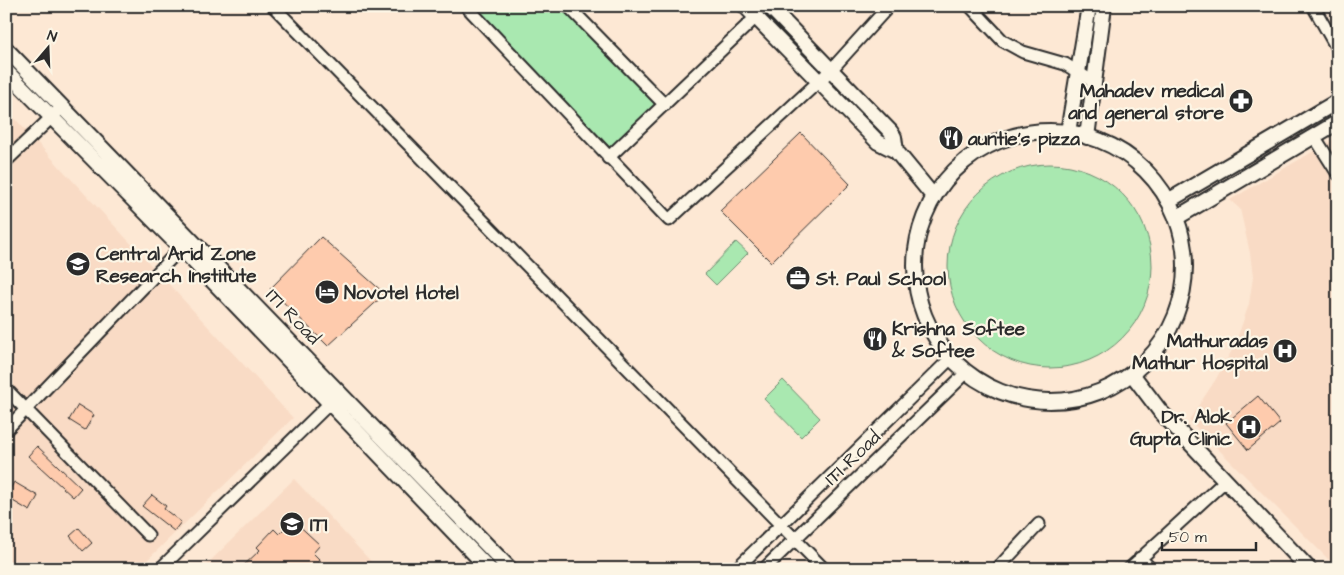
<svg xmlns="http://www.w3.org/2000/svg" width="1344" height="575" viewBox="0 0 1344 575" font-family="'Architects Daughter',sans-serif">
	<style>
		.built { fill: #f9dbc5 }
		.green { fill: #a9e8b0; stroke: #6a8a6e }
		.building { fill: #fecbad; stroke: #2b2b2b }
		.lines { fill: none; stroke-linecap: round; stroke-linejoin: round }
		.minor-casing { stroke: #2b2b2b; stroke-width: 15 }
		.tertiary-casing { stroke: #2b2b2b; stroke-width: 18 }
		.minor { stroke: #fcf5e5; stroke-width: 11 }
		.tertiary { stroke: #fcf5e5; stroke-width: 14 }
		.labels { text-anchor: middle; stroke-width: 4.5; stroke-linejoin: round; paint-order: stroke }
		.poi-label { font-size: 19px; font-weight: bold; fill: #2b2b2b; stroke: #fcf5e5; text-anchor: start }
		.street-label { font-size: 19px; fill: #2b2b2b; stroke: #fcf5e5 }
	</style>
	<rect width="100%" height="100%" fill="#fde8d4"/>
	<filter id="ink" filterUnits="userSpaceOnUse"><feTurbulence type="fractalNoise" baseFrequency=".02" numOctaves="2"/><feDisplacementMap in="SourceGraphic" scale="10" xChannelSelector="R" yChannelSelector="G"/><feConvolveMatrix kernelMatrix="1 2 1 2 8 2 1 2 1" color-interpolation-filters="sRGB"/></filter>
	<g filter="url(#ink)">
		<path class="built" d="M6,109L293,418L138,569H6Z
			M1338,137V569L1189,420L1216,379L1235,345L1249,304L1253,277L1250,253L1240,209L1230,200Z
			M294,479L378,569H202Z"/>
		<path class="green" d="M472,6H560L657,105L612,149Z
			M948 266a102 102 0 1 1 204 0a102 102 0 1 1-204 0Z
			M736,242L748,253L716,285L705,274Z
			M783,380L820,418L801,437L764,399Z"/>
		<path class="building" d="M801,133L850,184L771,262L720,211Z
			M321,237L385,294L328,346L270,289Z
			M1258,396L1280,423L1248,450L1226,423Z
			M78,405L94,415L85,430L69,420Z
			M37,446L81,488L73,497L28,456Z
			M14,482L38,496L30,511L6,497Z
			M152,495L166,506L164,509L181,522L174,531L142,506Z
			M293,520L320,545L313,553L324,564L320,569H240L260,550L257,547L274,529L279,534Z
			M79,528L92,543L83,551L70,536Z"/>
		<g class="lines">
			<defs>
				<path id="minor" d="M273,6L824,569
					M466,6L669,220L831,70L889,6
					M568,6L665,105
					M970,6L1003,41L1023,52L1065,64L1095,83
					M1313,6L1338,50
					M1314,136L1338,174
					M608,158L756,17
					M6,161L57,112
					M6,389L148,535
					M6,430L181,248
					M1140,558L1151,569
					M160,569L330,403
					M736,569L950,359
					M764,569L966,373
					M997,569L1039,524
					M1129,569L1225,481"/>
				<path id="tertiary" d="M745,6L878,142L896,151L933,196
					M769,6L890,131L894,137L896,151
					M6,49L510,569
					M6,71L181,248L489,569
					M915 266a135 135 0 1 1 270 0a135 135 0 1 1-270 0Z
					M1068,132L1089,6
					M1087,137L1104,6
					M1168,201L1338,101
					M1176,218L1338,122
					M1132,374L1160,411L1309,569"/>
			</defs>
			<use href="#minor" class="minor-casing"/>
			<use href="#tertiary" class="tertiary-casing"/>
			<use href="#minor" class="minor"/>
			<use href="#tertiary" class="tertiary"/>
		</g>
	</g>
	<defs>
		<symbol id="pharmacy-disc" viewBox="-11 -11 22 22"><circle r="9.5" fill="#2b2b2b" stroke="#fcf5e5"/><path d="M-2-6h4v4h4v4h-4v4h-4v-4h-4v-4h4Z" fill="#fff"/></symbol>
		<symbol id="restaurant-disc" viewBox="-11 -11 22 22"><circle r="9.5" fill="#2b2b2b" stroke="#fcf5e5"/><path d="M-5-6h1v4h1v-4h1v4h1v-4h1v5L-1.5 .5V6h-2V.5L-5-1ZM5-6V6H3V1.5H1.5Q1.5-4 5-6Z" fill="#fff"/></symbol>
		<symbol id="university-disc" viewBox="-11 -11 22 22"><circle r="9.5" fill="#2b2b2b" stroke="#fcf5e5"/><path d="M0-5L7-2L0 1L-7-2ZM-4 1L0 2.5L4 1V4Q0 6-4 4Z" fill="#fff"/></symbol>
		<symbol id="office-disc" viewBox="-11 -11 22 22"><circle r="9.5" fill="#2b2b2b" stroke="#fcf5e5"/><path d="M-6-3h4V-5.5h4V-3h4V5H-6ZM-1-4.5V-3h2v-1.5ZM-6 0V1H6V0Z" fill="#fff"/></symbol>
		<symbol id="hotel-disc" viewBox="-11 -11 22 22"><circle r="9.5" fill="#2b2b2b" stroke="#fcf5e5"/><path d="M-6-4.5h1.5V1H6V5H4.5V3h-9V5H-6ZM-4 0a1.8 1.8 0 1 1 3.6 0ZM.5 0V-2.5h3Q6-2.5 6 0Z" fill="#fff"/></symbol>
		<symbol id="hospital-disc" viewBox="-11 -11 22 22"><circle r="9.5" fill="#2b2b2b" stroke="#fcf5e5"/><path d="M-5-5h3v3.5h4V-5h3V5h-3V1.5h-4V5h-3Z" fill="#fff"/></symbol>
	</defs>
	<g fill-rule="evenodd">
		<use href="#pharmacy-disc" x="1227" y="87" width="28" height="28"/>
		<use href="#restaurant-disc" x="937" y="124" width="28" height="28"/>
		<use href="#university-disc" x="64" y="250" width="28" height="28"/>
		<use href="#office-disc" x="784" y="264" width="28" height="28"/>
		<use href="#hotel-disc" x="313" y="278" width="28" height="28"/>
		<use href="#restaurant-disc" x="861" y="325" width="28" height="28"/>
		<use href="#hospital-disc" x="1271" y="337" width="28" height="28"/>
		<use href="#hospital-disc" x="1235" y="413" width="28" height="28"/>
		<use href="#university-disc" x="278" y="510" width="28" height="28"/>
	</g>
	<g class="labels">
		<g class="poi-label">
			<text x="1224" y="97" text-anchor="end">Mahadev medical<tspan x="1224" dy="22">and general store</tspan></text>
			<text x="968" y="145">auntie's pizza</text>
			<text x="96" y="260">Central Arid Zone<tspan x="96" dy="22">Research Institute</tspan></text>
			<text x="816" y="285">St. Paul School</text>
			<text x="344" y="299">Novotel Hotel</text>
			<text x="892" y="335">Krishna Softee<tspan x="892" dy="22">&amp; Softee</tspan></text>
			<text x="1268" y="347" text-anchor="end">Mathuradas<tspan x="1268" dy="22">Mathur Hospital</tspan></text>
			<text x="1232" y="423" text-anchor="end">Dr. Alok<tspan x="1232" dy="22">Gupta Clinic</tspan></text>
			<text x="310" y="531">ITI</text>
		</g>
		<g class="street-label">
			<text transform="translate(294 316) rotate(46)" y="7">ITI Road</text>
			<text transform="translate(852 457) rotate(-44)" y="7">ITI Road</text>
		</g>
	</g>
	<rect width="1344" height="575" fill="none" stroke="#fcf5e5" stroke-width="25"/>
	<rect x="12" y="12" width="1319" height="550" fill="none" stroke="#2b2b2b" stroke-width="2" filter="url(#ink)"/>
	<g transform="translate(48 48) rotate(19)" stroke="#fcf5e5" stroke-width="4" paint-order="stroke">
	<path d="M0-4L9 19L0 12L-9 19Z" fill="#2b2b2b"/>
	<text y="-8" font-size="14" font-weight="bold" text-anchor="middle" fill="#2b2b2b">N</text>
	</g>
	<path d="M1162 542v8h94v-8" fill="none" stroke="#2b2b2b" stroke-width="2.5"/>
	<text x="1169" y="542" font-size="15" fill="#2b2b2b" stroke="#fcf5e5" stroke-width="4" paint-order="stroke">50 m</text>
</svg>
